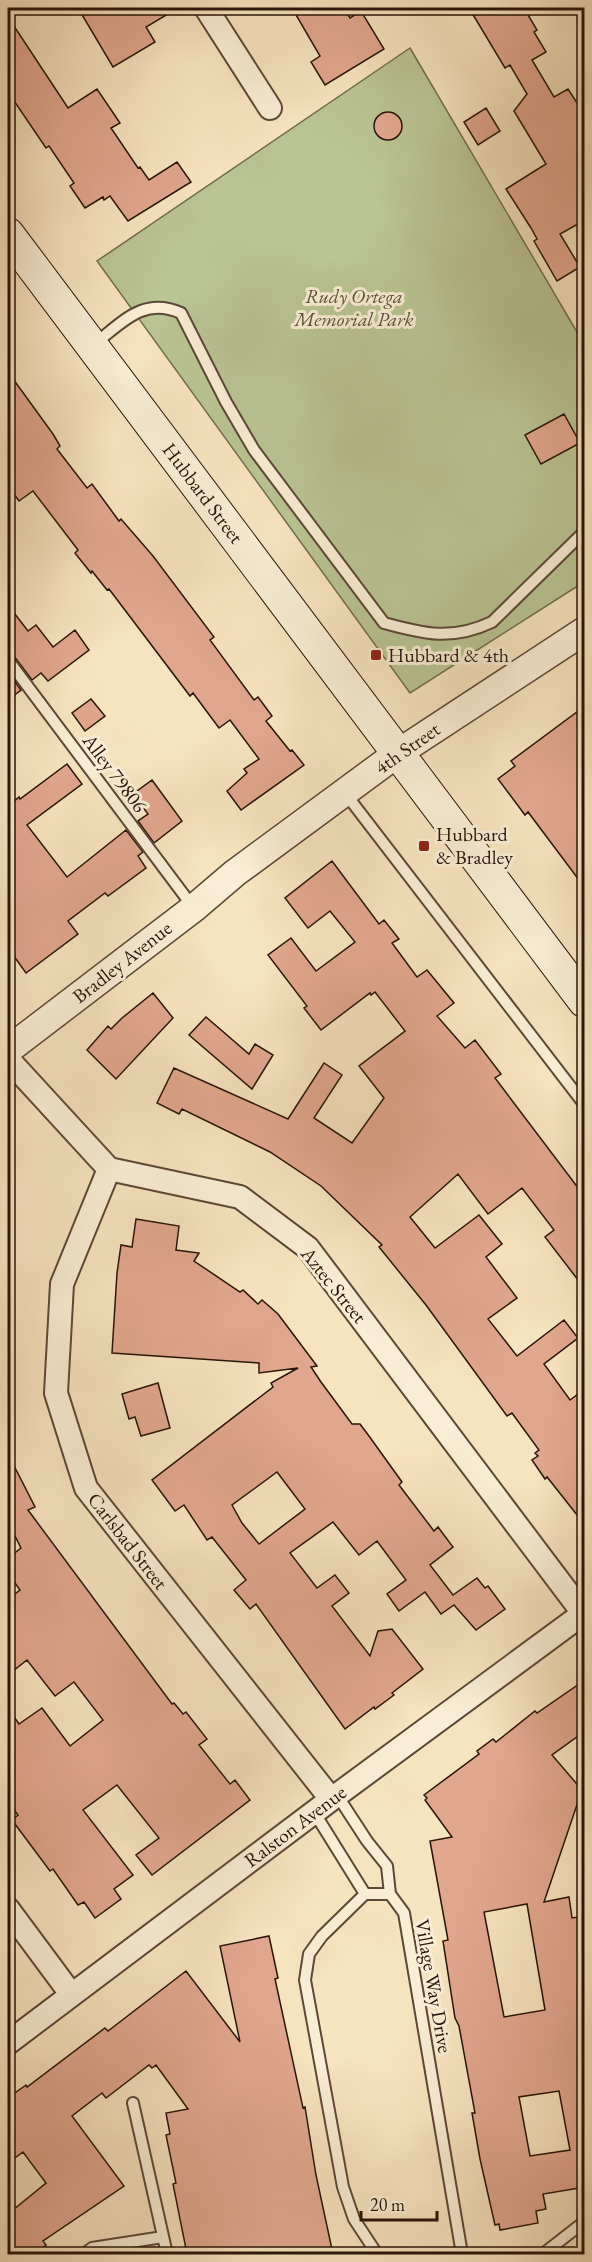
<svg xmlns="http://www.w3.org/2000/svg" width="592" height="2262" viewBox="0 0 592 2262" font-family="'EB Garamond',serif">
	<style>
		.green { fill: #bac494; stroke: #716c4f; stroke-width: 1.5 }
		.building { fill: #e1a68e; stroke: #28140a; stroke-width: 1.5; fill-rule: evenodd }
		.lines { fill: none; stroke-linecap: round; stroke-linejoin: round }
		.service-casing { stroke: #5c4837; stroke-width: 14 }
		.minor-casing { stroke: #5c4837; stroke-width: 26 }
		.tertiary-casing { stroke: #5c4837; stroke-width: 30 }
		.secondary-casing { stroke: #28140a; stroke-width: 34 }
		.service { stroke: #f9edd5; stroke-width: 10 }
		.minor { stroke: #f9edd5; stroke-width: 22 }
		.tertiary { stroke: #f9edd5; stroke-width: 27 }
		.secondary { stroke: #f9edd5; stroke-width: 32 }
		.poi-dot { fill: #8f2418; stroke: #f9edd5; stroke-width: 2 }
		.labels { text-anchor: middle; stroke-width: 6; stroke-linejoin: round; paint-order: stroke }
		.park-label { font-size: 20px; font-style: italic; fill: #5b523a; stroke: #f9edd5 }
		.street-label { font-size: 20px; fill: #28140a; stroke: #f9edd5 }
		.poi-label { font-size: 20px; fill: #28140a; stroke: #f9edd5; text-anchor: start }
	</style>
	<rect width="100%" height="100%" fill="#f6e3bf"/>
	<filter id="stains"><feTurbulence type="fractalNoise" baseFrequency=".00333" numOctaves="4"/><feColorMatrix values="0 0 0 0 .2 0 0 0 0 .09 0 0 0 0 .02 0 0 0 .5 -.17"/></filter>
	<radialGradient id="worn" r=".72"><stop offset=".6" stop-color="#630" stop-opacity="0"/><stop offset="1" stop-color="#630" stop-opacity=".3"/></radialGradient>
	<path class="green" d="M410,48L584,344V582L410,693L97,261Z"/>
	<path class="building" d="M78,8H178L146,27L155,42L113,67Z
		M292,8H344L350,18L361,11L384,49L325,85L311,62L320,56Z
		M469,8H524L537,30L534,32L546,52L532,60L554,97L568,89L585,115V220L560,234L580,267L557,281L534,241L537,239L531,228L506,189L546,164L514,111L527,94L510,65L505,68Z
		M8,17L68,108L97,89L120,123L111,128L138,168L140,167L149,180L177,162L191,182L128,221L110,196L104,200L103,197L85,208L70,186L74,183L49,146L46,148L8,92Z
		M486,108L500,131L478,145L464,122Z
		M374 126a14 14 0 1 1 28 0a14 14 0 1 1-28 0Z
		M8,372L53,434L60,446L57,449L87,488L92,484L119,521L121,519L153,556L214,637L210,640L254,700L258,697L272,716L266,721L290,751L292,750L304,765L241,810L227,791L247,773L244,769L259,759L230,720L219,728L193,693L190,696L109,589L107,590L92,571L91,573L75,553L78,550L33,491L19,501L8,486Z
		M564,414L580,443L541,464L525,435Z
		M8,605L28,631L36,625L53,647L75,630L89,650L48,681L41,673L32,680L14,656L8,653Z
		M8,672L21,690L8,700Z
		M91,699L105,716L85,731L72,713Z
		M585,706V888L528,812L525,815L498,779L515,766L511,761Z
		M67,764L82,784L27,825L67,877L126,830L143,852L138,856L146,868L108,896L105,893L68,921L78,934L26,973L8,948V800L11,804L19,797L20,799Z
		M152,780L182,821L154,843L138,821L148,814L133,794Z
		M332,861L379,924L384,920L399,939L392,943L417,977L427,970L454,1003L437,1016L465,1048L475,1040L501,1074L495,1078L585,1197V1289L545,1237L554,1230L522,1188L488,1214L458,1174L410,1217L435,1248L479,1215L502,1244L486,1257L517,1298L488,1319L517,1356L564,1320L578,1338L544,1364L570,1400L585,1389V1525L547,1477L545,1479L532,1460L538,1456L535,1453L539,1450L512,1413L507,1416L426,1305L379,1247L382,1245L321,1186L270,1152L182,1109L179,1114L157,1103L174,1068L288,1119L324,1063L342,1075L314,1118L352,1143L384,1098L359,1066L405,1031L375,992L371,995L370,993L321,1030L304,1008L307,1006L268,955L291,938L316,971L355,942L330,911L308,928L285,898Z
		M153,993L173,1018L116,1079L87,1050L108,1026L111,1029L122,1018Z
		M206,1017L249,1054L255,1044L273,1055L252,1089L189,1035Z
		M136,1219L179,1226L176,1250L199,1253L194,1261L240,1292L243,1290L258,1304L262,1300L278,1314L317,1366L311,1367L321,1382L352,1424H360L369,1436L402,1482L399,1485L434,1531L438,1527L453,1547L430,1565L453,1595L477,1578L485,1588L488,1586L505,1609L476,1630L454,1605L441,1614L425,1592L399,1611L387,1594L406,1580L377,1541L359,1555L333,1522L290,1553L317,1588L335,1575L349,1593L332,1606L370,1656L378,1631L392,1629L423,1669L392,1693L394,1695L375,1709L374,1707L345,1729L256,1604L250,1609L234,1590L246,1580L212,1537L207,1540L184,1505L175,1511L152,1480L273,1387L271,1383L298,1368L259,1373V1363L112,1353L117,1273L121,1245L132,1247ZM277,1472L305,1509L259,1544L242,1523L232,1505Z
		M158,1383L170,1428L141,1436L135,1417L129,1419L122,1394Z
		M8,1454L35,1507L28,1510L172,1704L174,1703L183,1714L186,1712L207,1739L199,1745L230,1784L235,1780L250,1800L152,1875L136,1855L159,1838L117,1785L83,1810L133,1875L114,1889L121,1899L95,1918L84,1902L78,1905L53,1869L50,1871L12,1820L18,1815L8,1801V1708L19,1724L42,1708L70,1746L103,1720L74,1682L55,1696L27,1660L8,1675V1599L20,1590L8,1573V1558L21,1548L8,1522Z
		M585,1680V1731L552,1755L582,1790L544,1902L569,1897L572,1918L578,1917L585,1953V2187L543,2194L546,2209L536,2211L538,2223L500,2230L499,2224L495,2225L480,2159L472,2113H475L459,2026L455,2018L443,1941L448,1940L430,1841L452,1837L425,1800L427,1798L424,1795L479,1754L477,1751L493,1739L496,1742L535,1711L537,1713ZM527,1904L545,2010L504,2017L484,1912ZM559,2091L570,2150L530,2156L519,2097Z
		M269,1936L278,1978L275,1979L303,2108L305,2107L316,2175L333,2254H187L173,2184L176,2183L166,2135L170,2134L166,2113L188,2109L156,2065L152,2068L149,2065L106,2098L102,2093L72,2116L124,2186L43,2241L46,2245L35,2254H8V2214L46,2183L23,2152L8,2163V2098L26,2085L27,2087L105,2028L108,2031L186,1971L240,2042L220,1946Z"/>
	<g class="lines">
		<defs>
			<path id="service" d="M93,345C122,323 143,296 181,313L226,402L254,450L384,623C424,634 452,641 492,622L584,532
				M8,660L193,907
				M345,793L584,1104
				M337,1795L367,1841L387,1866L390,1894
				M314,1812L365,1894
				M133,2103L167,2254
				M84,2254L92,2248L163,2237
				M377,2254L354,2219L343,2187L305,1980L309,1954L322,1936L365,1894H390L404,1913L462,2254
				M543,2254L584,2222"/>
			<path id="minor" d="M206,8L270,108
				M8,1059L109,1169L240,1197L308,1248L583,1613
				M109,1169L62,1284L56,1393L86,1488L331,1799
				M8,1909L71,1994
				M8,2043L337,1795L584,1613"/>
			<path id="tertiary" d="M8,1050L194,908L235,873L398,753L584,631"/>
			<path id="secondary" d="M8,234L584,1001"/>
		</defs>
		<use href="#service" class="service-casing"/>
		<use href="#minor" class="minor-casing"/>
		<use href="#tertiary" class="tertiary-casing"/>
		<use href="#secondary" class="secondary-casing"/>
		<use href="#service" class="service"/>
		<use href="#minor" class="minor"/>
		<use href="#tertiary" class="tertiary"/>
		<use href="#secondary" class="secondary"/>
	</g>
	<g class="poi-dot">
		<rect x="370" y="649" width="12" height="12" rx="3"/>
		<rect x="418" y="840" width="12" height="12" rx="3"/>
	</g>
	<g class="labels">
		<g class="park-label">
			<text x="354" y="303">Rudy Ortega<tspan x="354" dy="23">Memorial Park</tspan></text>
		</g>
		<g class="street-label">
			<text transform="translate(203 493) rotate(53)" y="7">Hubbard Street</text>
			<text transform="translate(407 748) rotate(-35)" y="7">4th Street</text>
			<text transform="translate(115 773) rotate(53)" y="7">Alley 79806</text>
			<text transform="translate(122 962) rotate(-38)" y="7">Bradley Avenue</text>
			<text transform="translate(334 1285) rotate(51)" y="7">Aztec Street</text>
			<text transform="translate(128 1541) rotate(52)" y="7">Carlsbad Street</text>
			<text transform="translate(295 1826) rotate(-37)" y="7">Ralston Avenue</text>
			<text transform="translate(434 1986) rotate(80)" y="7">Village Way Drive</text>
		</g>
		<g class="poi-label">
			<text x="388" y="662">Hubbard &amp; 4th</text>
			<text x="436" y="841">Hubbard<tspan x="436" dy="23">&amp; Bradley</tspan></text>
		</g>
	</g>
	<rect width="592" height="2262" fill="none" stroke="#f6e3bf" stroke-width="30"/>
	<rect x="9" y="9" width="574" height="2244" fill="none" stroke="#28140a" stroke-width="3"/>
	<rect x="15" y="15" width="562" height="2232" fill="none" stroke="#28140a" stroke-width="1.5"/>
	<path d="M361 2211v9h76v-9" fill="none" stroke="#28140a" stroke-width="3"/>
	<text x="370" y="2211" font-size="18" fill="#28140a" stroke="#f9edd5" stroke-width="4.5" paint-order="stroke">20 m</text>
	<rect width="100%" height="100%" filter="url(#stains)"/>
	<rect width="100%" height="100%" fill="url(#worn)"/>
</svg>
